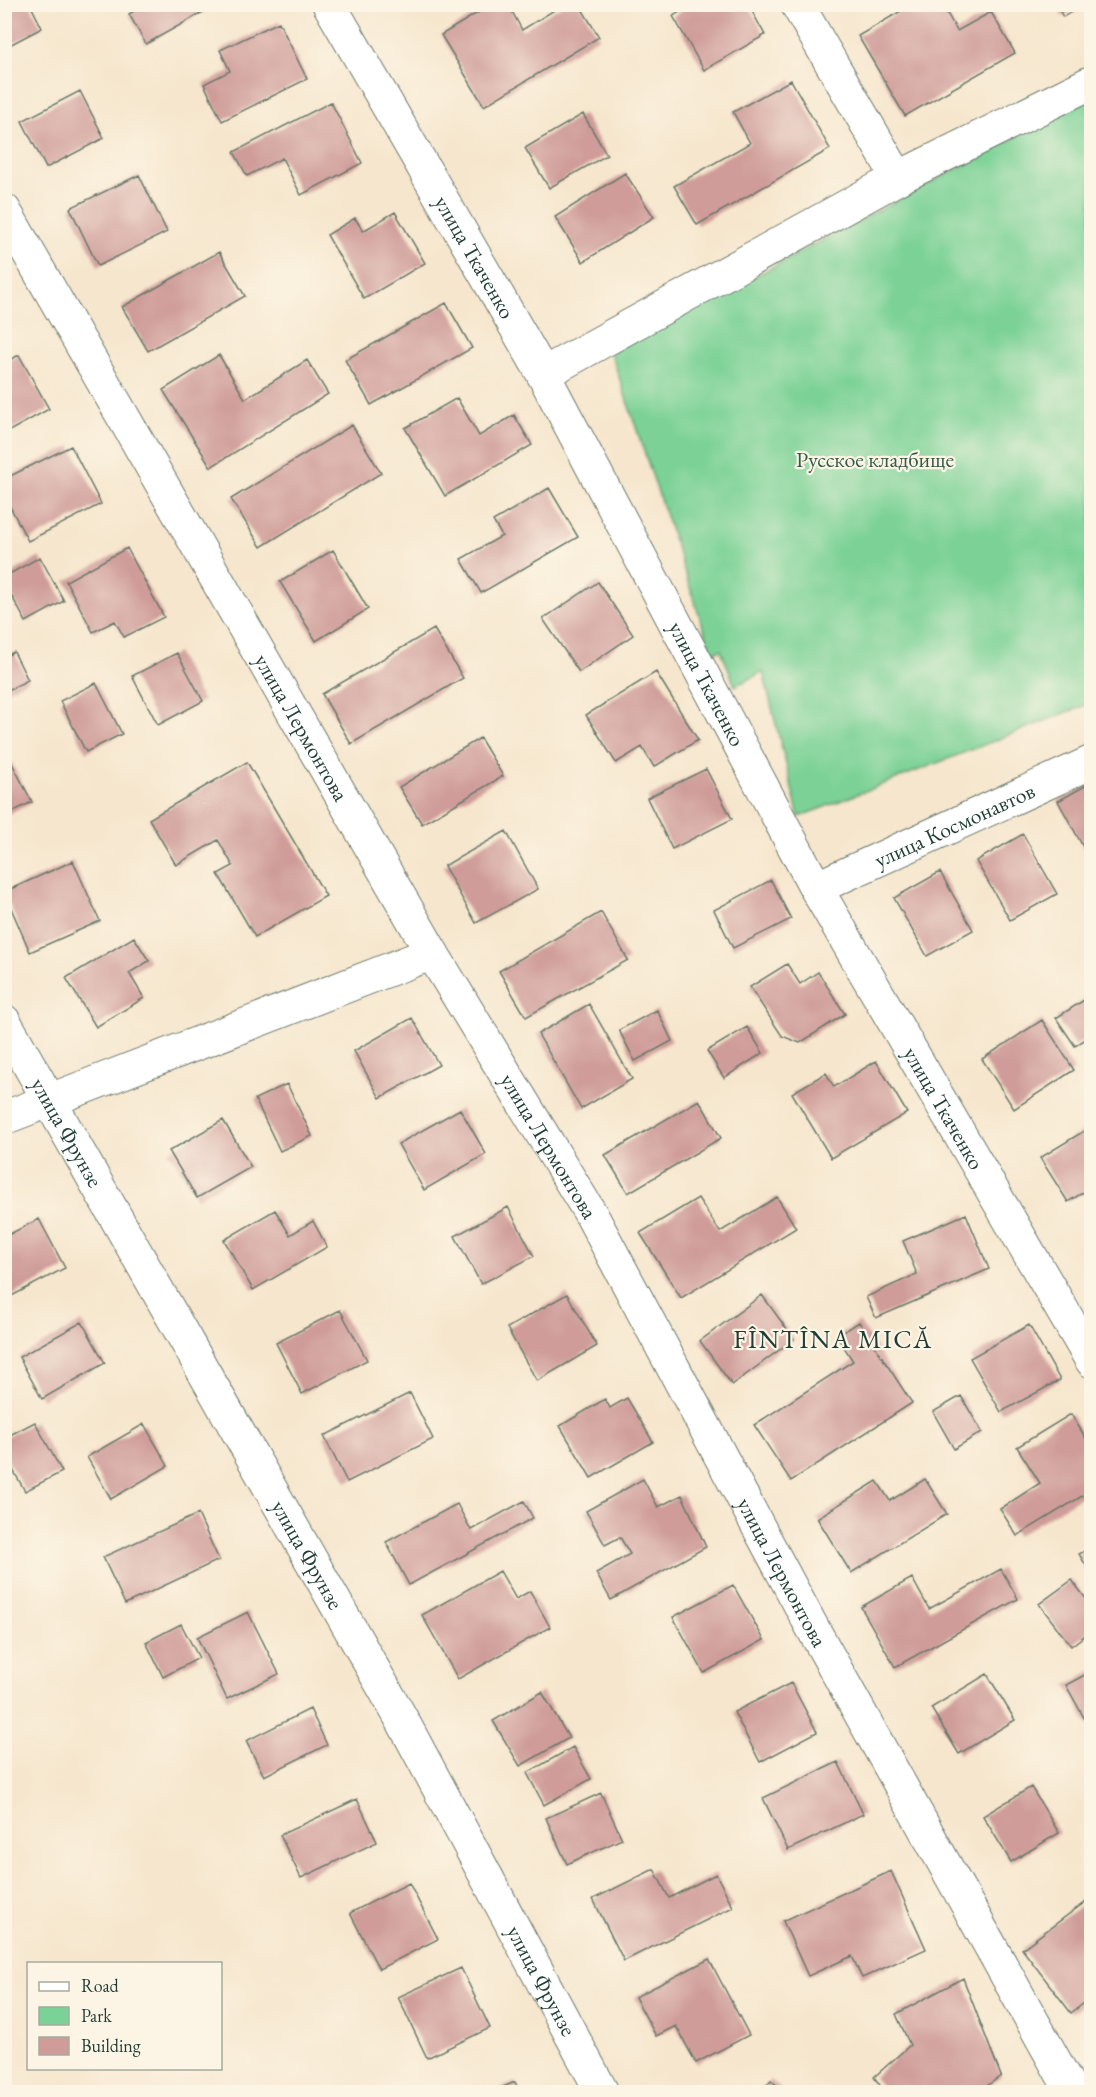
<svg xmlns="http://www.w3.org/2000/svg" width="1096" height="2097" viewBox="0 0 1096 2097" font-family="'EB Garamond',serif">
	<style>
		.green { fill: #7bd296; stroke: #4d8865; stroke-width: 1.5 }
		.building { fill: #cf9c99 }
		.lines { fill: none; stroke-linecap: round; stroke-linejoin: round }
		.minor-casing { stroke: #6a786a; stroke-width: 35 }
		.minor { stroke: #fff; stroke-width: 33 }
		.labels { text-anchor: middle; stroke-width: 4.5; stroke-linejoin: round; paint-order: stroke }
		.street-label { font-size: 22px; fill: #1f3d34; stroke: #fcf5e5 }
		.park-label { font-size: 22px; fill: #315b48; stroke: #fcf5e5 }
		.quarter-label { font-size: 26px; letter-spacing: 1.5px; fill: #1f3d34; stroke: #fcf5e5 }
	</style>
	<rect width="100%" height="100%" fill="#fcf5e5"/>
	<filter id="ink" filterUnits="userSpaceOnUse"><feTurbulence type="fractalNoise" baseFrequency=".0167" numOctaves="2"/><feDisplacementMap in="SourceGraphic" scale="12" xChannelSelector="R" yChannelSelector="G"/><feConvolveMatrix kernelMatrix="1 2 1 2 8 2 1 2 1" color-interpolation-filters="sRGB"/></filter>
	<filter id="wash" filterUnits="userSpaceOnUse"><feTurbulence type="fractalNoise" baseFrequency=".008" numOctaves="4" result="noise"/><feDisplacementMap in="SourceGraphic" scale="24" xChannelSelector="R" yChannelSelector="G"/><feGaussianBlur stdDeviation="1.35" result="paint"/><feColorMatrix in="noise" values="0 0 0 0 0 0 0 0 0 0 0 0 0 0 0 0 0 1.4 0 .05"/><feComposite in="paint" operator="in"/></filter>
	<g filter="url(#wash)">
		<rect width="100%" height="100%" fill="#f6e6cd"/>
		<path class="green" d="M1091,97V703L799,817L763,672L735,686L721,650L712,653L611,353Z"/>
		<g id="blocks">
			<path class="building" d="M4,4H30L42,28L4,48Z
				M146,4H218L146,44L129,14Z
				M492,4H508L522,30L564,4H579L599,37L484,106L441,35Z
				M693,4H748L765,35L704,70L673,16Z
				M913,4H942L957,31L991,12L1015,53L905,116L858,36Z
				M1056,4H1085L1063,17Z
				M279,22L307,79L222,121L204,84L230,71L220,50Z
				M791,80L830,149L697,225L674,186L750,143L733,112Z
				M80,91L104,138L46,168L22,121Z
				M331,102L362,163L301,195L282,158L247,176L234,152Z
				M583,114L607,155L549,188L525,148Z
				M625,173L654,217L583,262L555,217Z
				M139,175L167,232L98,266L70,208Z
				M395,212L425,263L364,299L327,235L355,218L363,231Z
				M219,252L245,296L148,351L122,307Z
				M446,303L472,348L371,405L345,360Z
				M19,355L49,409L4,434V363Z
				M219,355L245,399L307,360L328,394L211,467L163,390Z
				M457,398L479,436L514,415L532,445L445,496L405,428Z
				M352,425L381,473L261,547L231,499Z
				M71,446L101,504L28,541L4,495V479Z
				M549,488L578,537L481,593L461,559L502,536L493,521Z
				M127,548L164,617L124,637L115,621L93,632L66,581Z
				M333,550L368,609L316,641L280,582Z
				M40,557L64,601L26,622L4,582V577Z
				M598,582L633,635L579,672L543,619Z
				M434,629L463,678L351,744L322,694Z
				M14,652L28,680L4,692V657Z
				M177,653L203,701L158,725L132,676Z
				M656,672L698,740L654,767L642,747L616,763L586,715Z
				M96,683L122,734L86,752L60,701Z
				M480,738L503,776L422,824L399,787Z
				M4,748L32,802L4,816Z
				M247,762L326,896L255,937L218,874L233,866L218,840L176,865L149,819Z
				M706,769L732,819L672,849L647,798Z
				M1092,782V863L1058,801Z
				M506,831L538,889L476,923L444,866Z
				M1023,834L1057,894L1010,920L976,861Z
				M73,861L100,921L30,952L4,892Z
				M940,872L973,930L927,956L894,898Z
				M771,880L791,919L733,948L714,910Z
				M601,912L628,960L526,1017L499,971Z
				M134,937L149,961L129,973L144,998L96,1027L66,978Z
				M787,964L800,984L818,972L845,1014L800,1043L782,1036L750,987Z
				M1084,1000L1092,1011V1035L1075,1046L1056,1018Z
				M589,1004L632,1079L581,1109L538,1034Z
				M657,1010L672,1041L635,1061L619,1030Z
				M412,1018L439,1065L380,1098L354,1051Z
				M1042,1020L1074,1070L1014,1109L982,1059Z
				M747,1027L763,1053L724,1078L707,1051Z
				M876,1061L907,1113L831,1158L792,1093L826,1073L834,1087Z
				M287,1084L312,1136L280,1151L255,1099Z
				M699,1100L721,1138L628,1193L605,1155Z
				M460,1109L486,1154L424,1190L398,1144Z
				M223,1120L251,1167L197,1198L169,1151Z
				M1092,1126V1187L1068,1202L1040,1158Z
				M777,1197L796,1228L681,1298L640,1233L698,1198L720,1232Z
				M508,1207L534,1256L481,1284L455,1236Z
				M275,1210L290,1235L313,1221L327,1247L253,1290L224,1240Z
				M966,1214L989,1269L876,1318L866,1297L917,1274L903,1241Z
				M39,1219L65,1268L4,1300V1237Z
				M567,1294L597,1346L537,1381L507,1328Z
				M762,1295L794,1339L732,1385L700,1341Z
				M340,1310L367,1360L302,1394L276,1343Z
				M82,1322L105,1363L42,1399L19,1357Z
				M859,1322L912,1403L791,1481L754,1425L853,1361L837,1336Z
				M1029,1325L1060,1380L1001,1412L970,1358Z
				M410,1393L433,1439L347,1482L324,1436Z
				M961,1396L982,1432L954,1449L933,1412Z
				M627,1398L653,1442L591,1478L560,1426L605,1399L610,1408Z
				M1071,1414L1092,1448V1490L1017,1536L1000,1509L1040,1483L1017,1447Z
				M35,1422L62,1472L25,1491L4,1454V1438Z
				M144,1424L168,1466L111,1499L87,1457Z
				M643,1479L658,1507L682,1495L706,1547L611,1600L596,1573L630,1554L620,1537L605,1545L586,1511Z
				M925,1479L947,1514L851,1573L817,1518L877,1481L890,1501Z
				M524,1501L533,1518L409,1585L386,1542L457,1504L471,1530Z
				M198,1514L219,1560L125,1604L103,1557Z
				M1092,1547V1575L1079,1554Z
				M1001,1569L1018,1599L895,1667L861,1607L912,1578L929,1609Z
				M500,1571L516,1599L530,1591L550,1627L458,1679L422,1615Z
				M1072,1580L1092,1607V1630L1071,1646L1039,1604Z
				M733,1585L764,1640L704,1673L673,1617Z
				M248,1612L279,1674L227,1699L197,1637Z
				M181,1624L199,1658L163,1677L146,1642Z
				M1092,1671V1723L1088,1725L1066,1685Z
				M987,1674L1015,1720L959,1754L931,1708Z
				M791,1683L817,1732L760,1762L734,1712Z
				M542,1692L569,1738L520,1766L493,1721Z
				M310,1709L327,1745L264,1776L246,1741Z
				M573,1747L591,1779L544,1805L527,1773Z
				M838,1762L863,1814L788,1850L763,1798Z
				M1031,1787L1059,1833L1011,1862L983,1816Z
				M601,1793L622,1839L567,1864L546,1818Z
				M357,1799L377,1842L301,1878L280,1835Z
				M654,1869L669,1898L716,1874L733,1907L624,1961L593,1899Z
				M891,1871L926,1949L862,1978L852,1956L808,1976L783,1921Z
				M409,1883L438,1939L379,1969L350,1913Z
				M1092,1897V1997L1071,2013L1022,1949Z
				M709,1959L749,2035L696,2063L676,2026L656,2036L635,1997Z
				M461,1968L490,2028L427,2058L398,1997Z
				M963,1978L1001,2076L978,2092H885L874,2077L910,2045L896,2014Z
				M771,2080L784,2092H759Z
				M515,2082L520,2092H491Z"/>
		</g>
	</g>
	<g filter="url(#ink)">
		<use href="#blocks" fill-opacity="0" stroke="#6a786a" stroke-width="1.5"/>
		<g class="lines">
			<defs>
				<g id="minor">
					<path id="s1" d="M329,4L543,374L816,888L1092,1361"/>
					<path d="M797,4L898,178"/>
					<path id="s2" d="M4,210L432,953L592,1216L812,1627L1072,2092"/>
					<path d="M543,374L898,178L1092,82"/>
					<path id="s3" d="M816,888L1092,762"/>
					<path id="s4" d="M4,1021L401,1718L602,2092"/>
					<path d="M4,1118L432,953"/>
				</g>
			</defs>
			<use href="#minor" class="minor-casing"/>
			<use href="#minor" class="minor"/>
		</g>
	</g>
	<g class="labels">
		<g class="street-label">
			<text dy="8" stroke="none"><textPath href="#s1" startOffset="292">улица Ткаченко</textPath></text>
			<text dy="8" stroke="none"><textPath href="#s1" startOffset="778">улица Ткаченко</textPath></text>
			<text dy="8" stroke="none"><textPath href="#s2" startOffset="597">улица Лермонтова</textPath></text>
			<text dy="8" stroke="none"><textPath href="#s3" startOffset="152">улица Космонавтов</textPath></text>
			<text dy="8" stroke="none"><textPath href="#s1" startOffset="1264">улица Ткаченко</textPath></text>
			<text dy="8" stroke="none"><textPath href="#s4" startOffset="128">улица Фрунзе</textPath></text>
			<text dy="8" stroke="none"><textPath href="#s2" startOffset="1083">улица Лермонтова</textPath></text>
			<text dy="8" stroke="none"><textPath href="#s4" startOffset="614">улица Фрунзе</textPath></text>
			<text dy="8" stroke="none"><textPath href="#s2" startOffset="1569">улица Лермонтова</textPath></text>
			<text dy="8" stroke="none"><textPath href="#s4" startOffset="1100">улица Фрунзе</textPath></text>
		</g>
		<g class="park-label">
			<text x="875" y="467">Русское кладбище</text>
		</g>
		<g class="quarter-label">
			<text x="833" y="1348">FÎNTÎNA MICĂ</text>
		</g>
	</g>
	<rect width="1096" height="2097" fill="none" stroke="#fcf5e5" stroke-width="24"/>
	<rect x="27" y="1962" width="195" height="108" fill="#fcf5e5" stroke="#a4ab9e" stroke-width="1.5"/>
	<rect x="39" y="1982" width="30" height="9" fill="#ffffff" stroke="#a4ab9e" stroke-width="1.5"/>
	<text x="81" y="1992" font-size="18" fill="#1f3d34">Road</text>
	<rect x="39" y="2007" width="30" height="18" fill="#7bd296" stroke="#a4ab9e" stroke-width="1.5"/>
	<text x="81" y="2022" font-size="18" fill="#1f3d34">Park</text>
	<rect x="39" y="2037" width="30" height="18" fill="#cf9c99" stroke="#a4ab9e" stroke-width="1.5"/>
	<text x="81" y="2052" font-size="18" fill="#1f3d34">Building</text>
</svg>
